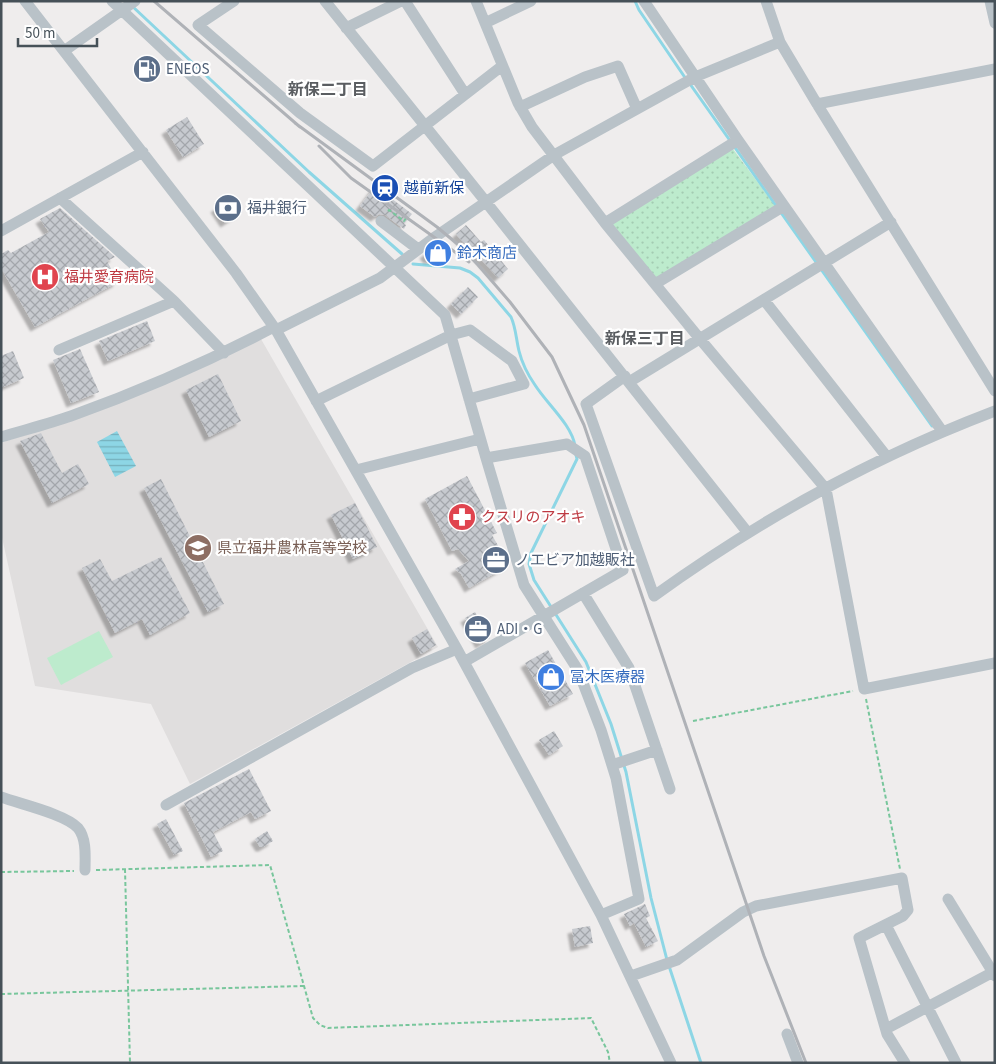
<svg xmlns="http://www.w3.org/2000/svg" width="996" height="1064" viewBox="0 0 996 1064" font-family="'Source Sans 3','Noto Sans JP',sans-serif">
	<style>
		.education { fill: #e0dede }
		.green { fill: #bdebcd }
		.park { fill: url(#park-dots) }
		.water { fill: url(#water-rules) }
		.lines { fill: none; stroke-linecap: round; stroke-linejoin: round }
		.stream { stroke: #8dd6e5; stroke-width: 3 }
		.building { fill: url(#building-cross-hatch); filter: url(#shadow) }
		.path { stroke: #78c69c; stroke-width: 2; stroke-dasharray: 4 2.5; stroke-linecap: butt }
		.minor { stroke: #b9c2c8; stroke-width: 11 }
		.rail { stroke: #afb2b7; stroke-width: 3 }
		.labels { text-anchor: middle; stroke-width: 4.5; stroke-linejoin: round; paint-order: stroke }
		.service-label { font-size: 15px; fill: #4e5e75; stroke: #fff; text-anchor: start }
		.transit-label { font-size: 15px; fill: #164399; stroke: #fff; text-anchor: start }
		.shop-label { font-size: 15px; fill: #366cbe; stroke: #fff; text-anchor: start }
		.health-label { font-size: 15px; fill: #be3a42; stroke: #fff; text-anchor: start }
		.education-label { font-size: 15px; fill: #785e54; stroke: #fff; text-anchor: start }
		.neighbourhood-label { font-size: 16px; font-weight: bold; fill: #5a5d61; stroke: #fff }
	</style>
	<defs>
		<pattern id="park-dots" width="8" height="8" patternUnits="userSpaceOnUse" patternTransform="scale(1.25)"><rect width="8" height="8" fill="#bdebcd"/><path d="M2 2h.1M6 6h.1" fill="none" stroke="#a4cbb2" stroke-width="1.8" stroke-linecap="round"/></pattern>
		<pattern id="water-rules" width="6" height="5" patternUnits="userSpaceOnUse" patternTransform="scale(1.25)"><rect width="6" height="5" fill="#8dd6e5"/><path d="M0 2.5h6" fill="none" stroke="#75b0bc"/></pattern>
		<pattern id="building-cross-hatch" width="8" height="8" patternUnits="userSpaceOnUse" patternTransform="scale(1.25)"><rect width="8" height="8" fill="#c7cacf"/><path d="M0 0l8 8M0 8l8-8" fill="none" stroke="#a3a6ab"/></pattern>
		<filter id="shadow"><feDropShadow dx="-4.5" dy="4.5" stdDeviation="1" flood-color="#0004"/></filter>
	</defs>
	<rect width="100%" height="100%" fill="#efeded"/>
	<path class="education" d="M261,339L438,647L190,784L151,704L35,686L1,533V443L44,428Z"/>
	<path class="green" d="M99,631L113,657L61,685L47,658Z"/>
	<path class="park" d="M730,145L776,207L655,284L607,225Z"/>
	<path class="water" d="M117,431L136,466L115,477L97,442Z"/>
	<g class="lines">
		<path class="stream" d="M635,1L639,10L686,79
			M132,6L309,172L402,254
			M690,84L932,426
			M413,264L460,268L470,272L478,278L511,317C516,328 516,339 519,351C522,363 528,375 535,385C547,404 572,425 575,446
			M576,455L577,459L531,553L529,564L534,580L586,662L611,724L626,772L651,898L667,960
			M669,966L701,1063"/>
	</g>
	<path class="building" d="M187,117L204,144L183,157L166,130Z
		M375,186L412,214L404,224L406,225L404,229L385,215L379,214L375,217L360,206Z
		M233,197L242,212L225,223L215,208Z
		M60,208L115,257L107,261L118,282L35,327L1,268V254L8,250L11,253L49,232L40,219Z
		M466,225L481,242L484,240L508,269L498,278L479,257L468,245L466,246L456,234Z
		M438,244L450,251V258L428,259L424,254Z
		M468,287L478,297L461,314L451,304Z
		M147,321L155,341L108,361L99,341Z
		M80,349L99,392L71,403L53,360Z
		M13,351L24,378L3,387L1,382V356Z
		M218,374L241,421L209,437L186,390Z
		M41,433L62,473L78,464L89,484L52,503L20,441Z
		M467,476L497,533L492,535L509,565L469,588L461,574L455,569L469,561L458,549L452,551L425,499Z
		M161,479L224,604L208,612L144,488Z
		M355,503L377,547L353,559L331,515Z
		M161,557L190,613L150,635L142,619L115,633L82,568L100,559L112,581Z
		M475,612L490,638L480,644L465,618Z
		M427,629L436,645L421,654L412,638Z
		M548,650L573,694L550,706L525,663Z
		M554,731L563,746L549,755L539,740Z
		M249,769L271,811L255,819L251,812L213,832L223,851L211,857L184,803Z
		M166,819L183,851L174,855L157,824Z
		M267,831L273,841L263,847H260L255,839Z
		M645,904L650,916L646,918L658,941L646,947L634,923L630,926L624,914Z
		M590,926L593,943L575,947L572,929Z"/>
	<g class="lines">
		<path class="path" d="M388,211L389,210L404,221L407,217
			M866,699L900,869
			M693,721L853,691
			M125,869L130,1063
			M96,870L270,865L313,1018L320,1025L328,1028L591,1018L608,1052L610,1063
			M1,872L74,871
			M1,994L304,986"/>
		<path class="minor" d="M25,1L236,273L276,330L457,649L601,915L671,1063
			M112,1L445,315L486,458L524,585L578,670L601,730L616,778L639,899L601,915
			M234,1L198,25L300,113L373,166L502,66
			M325,1L486,202L748,533
			M405,1L465,94
			M476,1L518,103L532,127L605,223L700,339L826,489L864,689L995,663
			M644,1L738,140L942,431
			M766,1L780,42L817,104L995,391
			M990,1L995,23
			M485,23L531,1
			M346,28L401,1
			M64,51L135,1
			M817,104L995,69
			M520,107L585,77L618,66L637,109
			M60,198L174,301L224,353
			M381,221L418,249
			M605,223L738,140
			M1,231L143,152
			M655,284L784,206
			M764,300L887,457
			M276,330L380,278L435,237L554,155L695,77L780,42
			M59,350L174,301
			M625,376L586,404L654,596C759,520 874,457 995,411
			M629,382L891,222
			M316,401L451,335L470,330L512,361L524,384L469,399
			M1,437C24,430 48,424 71,416C141,391 209,361 274,327
			M356,470L480,439
			M583,593L629,668L670,789
			M464,662L623,570L585,456L567,444L486,458
			M612,765L657,750
			M1,797C20,804 65,814 78,828C87,839 85,858 85,870
			M166,805L412,668L457,649
			M948,899L995,976
			M886,925L956,1063
			M631,976L677,960L743,912L756,906L902,878L908,910L903,916L859,938L887,1034L905,1063
			M886,1029L995,971
			M787,1034L798,1063"/>
		<path class="rail" d="M154,1L300,127
			M295,123L437,227L461,247L478,265L510,302L552,357L584,425L764,956L806,1063
			M319,146L351,178L469,262"/>
	</g>
	<defs>
		<symbol id="fuel-disc" viewBox="-11 -11 22 22"><circle r="9.5" fill="#5c6f8a" stroke="#fff"/><path d="M-5.5-6h7V0h2V4h1.3V-2.5L3-4.5l.8-.8L6-3V5H2.5V1h-1V6h-7ZM-4.2-4.7v3.2H.2V-4.7Z" fill="#fff"/></symbol>
		<symbol id="station-disc" viewBox="-11 -11 22 22"><circle r="9.5" fill="#1a4fb4" stroke="#fff"/><path d="M-3-6H3Q5-6 5-4V2Q5 4 3 4L4.5 6H3L1.5 4h-3L-3 6H-4.5L-3 4Q-5 4-5 2V-4Q-5-6-3-6ZM-3.5-4v3h7v-3ZM-3.5 1v1.5H-2V1ZM2 1v1.5H3.5V1Z" fill="#fff"/></symbol>
		<symbol id="bank-disc" viewBox="-11 -11 22 22"><circle r="9.5" fill="#5c6f8a" stroke="#fff"/><path d="M-6-4H6V4H-6ZM0-2.3a2.3 2.3 0 1 0 0 4.6a2.3 2.3 0 1 0 0-4.6Z" fill="#fff"/></symbol>
		<symbol id="shop-disc" viewBox="-11 -11 22 22"><circle r="9.5" fill="#3f7fe0" stroke="#fff"/><path d="M-5-2.5h2.3a2.7 3.5 0 0 1 5.4 0H5L5.5 6h-11ZM-1.5-2.5h3a1.5 2.3 0 0 0-3 0Z" fill="#fff"/></symbol>
		<symbol id="hospital-disc" viewBox="-11 -11 22 22"><circle r="9.5" fill="#e0444e" stroke="#fff"/><path d="M-5-5h3v3.5h4V-5h3V5h-3V1.5h-4V5h-3Z" fill="#fff"/></symbol>
		<symbol id="pharmacy-disc" viewBox="-11 -11 22 22"><circle r="9.5" fill="#e0444e" stroke="#fff"/><path d="M-2-6h4v4h4v4h-4v4h-4v-4h-4v-4h4Z" fill="#fff"/></symbol>
		<symbol id="school-disc" viewBox="-11 -11 22 22"><circle r="9.5" fill="#8d6e63" stroke="#fff"/><path d="M0-5L7-2L0 1L-7-2ZM-4 1L0 2.5L4 1V4Q0 6-4 4Z" fill="#fff"/></symbol>
		<symbol id="office-disc" viewBox="-11 -11 22 22"><circle r="9.5" fill="#5c6f8a" stroke="#fff"/><path d="M-6-3h4V-5.5h4V-3h4V5H-6ZM-1-4.5V-3h2v-1.5ZM-6 0V1H6V0Z" fill="#fff"/></symbol>
	</defs>
	<g fill-rule="evenodd">
		<use href="#fuel-disc" x="131" y="53" width="32" height="32"/>
		<use href="#station-disc" x="369" y="172" width="32" height="32"/>
		<use href="#bank-disc" x="212" y="192" width="32" height="32"/>
		<use href="#shop-disc" x="422" y="237" width="32" height="32"/>
		<use href="#hospital-disc" x="29" y="261" width="32" height="32"/>
		<use href="#pharmacy-disc" x="446" y="501" width="32" height="32"/>
		<use href="#school-disc" x="182" y="532" width="32" height="32"/>
		<use href="#office-disc" x="480" y="544" width="32" height="32"/>
		<use href="#office-disc" x="462" y="613" width="32" height="32"/>
		<use href="#shop-disc" x="535" y="661" width="32" height="32"/>
	</g>
	<g class="labels">
		<g class="service-label">
			<text x="166" y="74">ENEOS</text>
			<text x="247" y="213">福井銀行</text>
			<text x="515" y="565">ノエビア加越販社</text>
			<text x="497" y="634">ADI・G</text>
		</g>
		<g class="transit-label">
			<text x="404" y="193">越前新保</text>
		</g>
		<g class="shop-label">
			<text x="457" y="258">鈴木商店</text>
			<text x="570" y="682">冨木医療器</text>
		</g>
		<g class="health-label">
			<text x="64" y="282">福井愛育病院</text>
			<text x="481" y="522">クスリのアオキ</text>
		</g>
		<g class="education-label">
			<text x="217" y="553">県立福井農林高等学校</text>
		</g>
		<g class="neighbourhood-label">
			<text x="328" y="95">新保二丁目</text>
			<text x="645" y="344">新保三丁目</text>
		</g>
	</g>
	<rect width="996" height="1064" fill="none" stroke="#465158" stroke-width="5"/>
	<path d="M18 38v8h79v-8" fill="none" stroke="#465158" stroke-width="2.5"/>
	<text x="25" y="38" font-size="15" fill="#465158" stroke="#ffffff" stroke-width="4" paint-order="stroke">50 m</text>
</svg>
